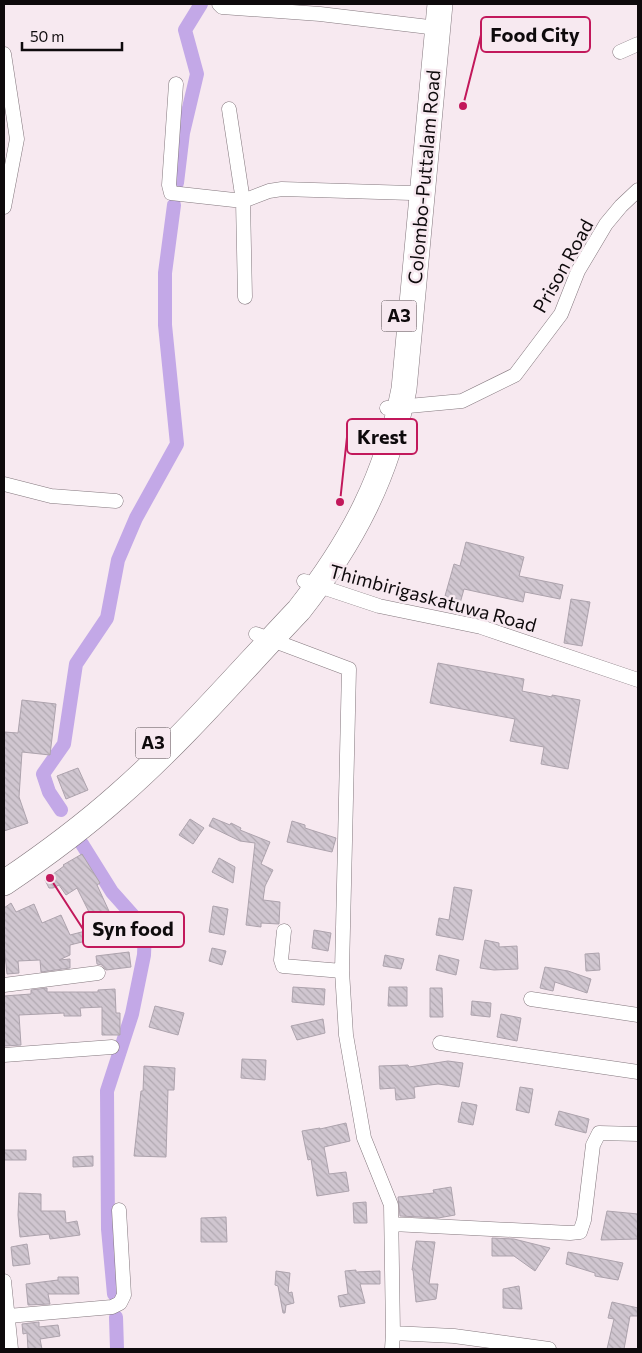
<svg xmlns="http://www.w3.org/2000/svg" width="642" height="1353" viewBox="0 0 642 1353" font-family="Commissioner,sans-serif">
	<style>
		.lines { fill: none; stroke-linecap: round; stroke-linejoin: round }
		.canal { stroke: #c3a8e7; stroke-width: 14 }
		.building { fill: url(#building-back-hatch); stroke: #ada3ad }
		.street-casing { stroke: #84787e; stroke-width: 15 }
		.highway-casing { stroke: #84787e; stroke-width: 26 }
		.street { stroke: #fff; stroke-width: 14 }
		.highway { stroke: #fff; stroke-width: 25 }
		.labels { text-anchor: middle; stroke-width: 5; stroke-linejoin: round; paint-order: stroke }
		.shield { fill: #f7e9f0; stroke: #544d50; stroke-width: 1 }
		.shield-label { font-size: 18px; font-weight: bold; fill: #0e0a0c }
		.street-label { font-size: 19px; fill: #0e0a0c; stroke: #f7e9f0 }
		.leader { fill: none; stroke: #c2185b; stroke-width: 2 }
		.callout-dot { fill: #c2185b; stroke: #f7e9f0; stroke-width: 2 }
		.callout { fill: #f7e9f0; stroke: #c2185b; stroke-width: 2 }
		.callout-label { font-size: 20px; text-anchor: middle; font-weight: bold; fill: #0e0a0c }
	</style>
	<defs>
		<pattern id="building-back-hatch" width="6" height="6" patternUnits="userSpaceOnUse" patternTransform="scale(1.25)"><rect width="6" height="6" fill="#d0c6d0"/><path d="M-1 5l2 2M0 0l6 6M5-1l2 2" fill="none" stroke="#b1a9b1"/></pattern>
	</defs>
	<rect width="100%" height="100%" fill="#f7e9f0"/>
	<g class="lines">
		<path class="canal" d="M177,183L183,133L197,74L185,30L201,4
			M61,810L49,792L43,774L64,744L76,664L107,618L118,560L136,518L177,444L165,325V273L174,205
			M82,844L112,892L145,929L144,955L132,1014L107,1091L108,1229L114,1294
			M116,1317L117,1349"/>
	</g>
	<path class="building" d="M466,542L524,557L519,576L563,585L560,599L525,592L523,602L464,589L459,607L443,603L454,564L460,566Z
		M571,599L590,602L582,646L564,643Z
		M438,663L524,679L522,691L552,697V695L580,700L568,769L541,764L544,747L510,741L515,719L430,703Z
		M22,700L56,704L50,755L22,752L19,797L28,823L4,831V732L18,733Z
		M78,768L88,790L66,799L57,776Z
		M213,818L230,825L231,823L241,828L240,830L270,842L261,864L273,870L265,886L263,900L280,902L279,924L261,923V927L246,925L255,843L240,841L209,826Z
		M190,819L204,828L193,844L179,835Z
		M292,821L305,825V828L336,838L332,852L287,842Z
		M82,854L100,883L97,885L119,933L95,944L94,939L70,945V955L59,960L70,959V968L41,972L40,960L18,961L19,973L7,974L4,945V908L11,903L16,912L34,904L42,923L61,915L70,935L97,928L77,888L66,895L59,885L53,888H49L45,880L64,866L63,865Z
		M219,858L235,867L233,883L212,872Z
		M454,887L472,890L463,940L436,935L439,918L449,920Z
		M213,906L228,909L224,935L209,932Z
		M314,930L331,933L328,951L312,948Z
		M485,940L499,943V947L517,946L518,969L494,970L480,968Z
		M212,948L226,951L222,965L209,961Z
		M129,952L131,967L106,970L102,965L97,964L96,956Z
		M599,953L600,970L586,971L585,954Z
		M385,955L404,959L401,969L383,966Z
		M439,955L459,960L456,975L436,970Z
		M545,967L568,971L591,979L587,993L555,982L553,991L540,988Z
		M293,987L325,989L324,1005L292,1002Z
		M389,987H407V1006H388Z
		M47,988V992H98V990L115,989L116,1013H120V1035H102V1007L80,1008L81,1016H64V1013L19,1015L21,1045L4,1046V996L31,994V990Z
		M430,988H442L443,1017H430Z
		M472,1001L491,1003L490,1017L471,1015Z
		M155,1006L184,1013L178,1035L149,1027Z
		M501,1014L521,1018L517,1041L497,1037Z
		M323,1019L325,1033L297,1040L291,1026Z
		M242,1059L266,1060L265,1080L241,1078Z
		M448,1061L463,1063L459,1087L438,1084L414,1087L415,1098L396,1100L395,1088L380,1089L379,1066L408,1065L409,1067Z
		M144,1066L175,1068L174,1090H168L166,1157L134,1156L141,1091H143Z
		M520,1087L533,1089L529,1113L516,1110Z
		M462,1102L477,1105L473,1125L458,1122Z
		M559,1111L589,1119L586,1133L555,1125Z
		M346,1123L350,1141L324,1147L329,1174L346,1172L349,1191L317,1196L311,1159L308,1160L302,1131L320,1128V1129Z
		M4,1150H26V1160H4Z
		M93,1156V1166L73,1167V1157Z
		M451,1187L455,1215L438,1218L400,1216L398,1197L434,1193L433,1190Z
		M19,1193L41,1194V1211H65L66,1223L77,1221L80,1235L50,1239L49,1234L20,1237L18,1215Z
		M366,1202L367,1223H354L353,1203Z
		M607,1211L638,1214V1239L601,1240Z
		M226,1217L227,1242H201V1218Z
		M492,1238L514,1239L550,1248L535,1271L514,1256H492Z
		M416,1241L435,1242L429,1284H438L436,1299L416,1302L413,1270H412Z
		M27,1244L30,1264L13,1266L11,1247Z
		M568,1252L623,1263L618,1280L595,1276V1273L566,1264Z
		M356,1270V1272L380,1271V1284H360L365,1303L340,1307L338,1296L348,1294L345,1271Z
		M276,1271L290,1273L288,1293L292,1292L294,1303L286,1305L285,1313H283L278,1286L275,1285Z
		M58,1277H78L79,1294H48L50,1304L28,1305L26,1284L58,1280Z
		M519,1286L522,1309L503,1308V1289Z
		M612,1302L638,1308V1316H630L624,1349H607L614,1319L608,1318Z
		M39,1322V1327L58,1325L60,1336L40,1339L42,1349H28L27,1333L23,1334L22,1324Z"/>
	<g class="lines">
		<defs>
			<path id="street" d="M219,4L222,7L320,14L429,27
				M620,52L638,44
				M4,54L17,139L4,207
				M176,84L169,185L171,193L243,201L245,297
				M229,109L243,201L269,191L282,189L411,193
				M387,408L462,401L515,375L561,314L578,271L606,224L621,206L638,190
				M4,484L51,496L116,501
				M304,581L379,606L481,627L638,680
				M256,634L349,669L342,971L346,1035L364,1138L391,1205L393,1333L392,1349
				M284,931L281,960L283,966L342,971
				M4,985L98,973
				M531,999L638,1015
				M440,1043L638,1072
				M4,1055L112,1047
				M392,1224L570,1233L580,1232L584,1220L593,1145L599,1133L638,1134
				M4,1281L11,1349
				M8,1316L112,1307L120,1303L124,1295L119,1210
				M393,1333L454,1336L549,1349"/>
			<path id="highway" d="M4,883C44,856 83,827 119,795C183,739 240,672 299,610C353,541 387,476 404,389L440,4"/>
		</defs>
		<use href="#street" class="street-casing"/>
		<use href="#highway" class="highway-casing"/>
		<use href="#street" class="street"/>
		<use href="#highway" class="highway"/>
	</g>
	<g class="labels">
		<g class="shield">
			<rect x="381.5" y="300.5" width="35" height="31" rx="4"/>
			<rect x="135.5" y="727.5" width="35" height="31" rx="4"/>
		</g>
		<g class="shield-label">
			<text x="399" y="322">A3</text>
			<text x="153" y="749">A3</text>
		</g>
		<g class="street-label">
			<text transform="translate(424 177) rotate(-85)" y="7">Colombo-Puttalam Road</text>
			<text transform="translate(563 266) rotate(-61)" y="7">Prison Road</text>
			<text transform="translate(433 598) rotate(15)" y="7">Thimbirigaskatuwa Road</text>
		</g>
	</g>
	<path class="leader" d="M463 106L481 35M340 502L347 437M50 878L83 929"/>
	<g class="callout-dot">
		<circle cx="463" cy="106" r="5"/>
		<circle cx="340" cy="502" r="5"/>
		<circle cx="50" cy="878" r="5"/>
	</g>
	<g class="callout">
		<rect x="481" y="17" width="109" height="35" rx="5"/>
		<rect x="347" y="419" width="70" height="35" rx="5"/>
		<rect x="83" y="912" width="101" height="35" rx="5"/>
	</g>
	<g class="callout-label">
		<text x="535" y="42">Food City</text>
		<text x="382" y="444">Krest</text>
		<text x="133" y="936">Syn food</text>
	</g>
	<rect width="642" height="1353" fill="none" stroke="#0e0a0c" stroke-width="10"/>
	<path d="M22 42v8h100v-8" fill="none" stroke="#0e0a0c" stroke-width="2.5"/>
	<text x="30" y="42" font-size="15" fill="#0e0a0c" stroke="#f7e9f0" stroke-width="4" paint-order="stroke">50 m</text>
</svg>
